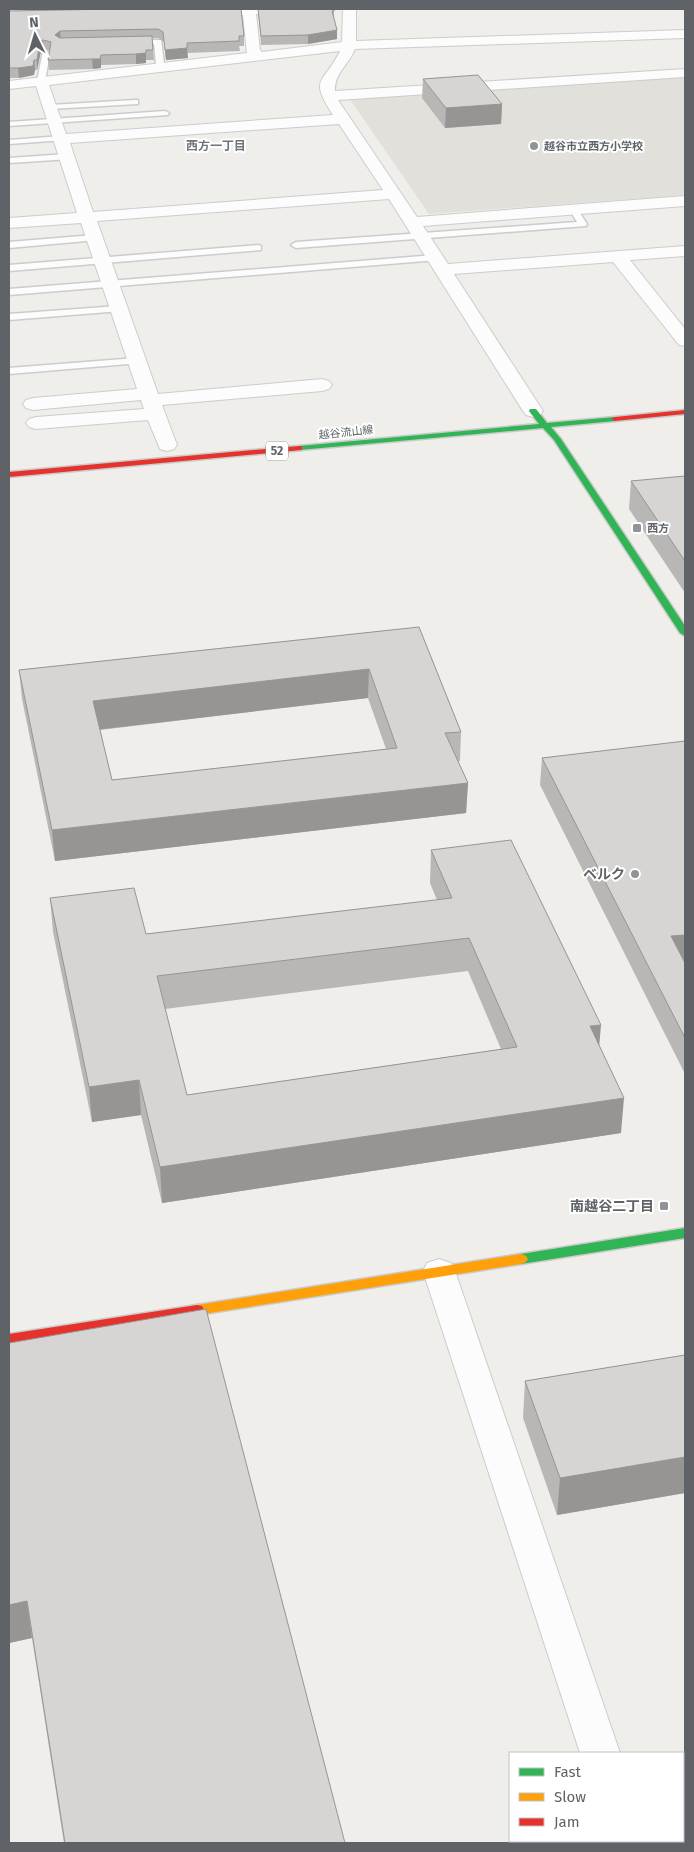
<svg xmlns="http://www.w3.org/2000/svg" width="694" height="1852" viewBox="0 0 694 1852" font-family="'Fira Sans','Noto Sans JP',sans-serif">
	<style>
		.education { fill: #e2e0da }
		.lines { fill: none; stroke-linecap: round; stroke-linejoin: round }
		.lane-casing { stroke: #cbcccc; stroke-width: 3 }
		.street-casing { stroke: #cbcccc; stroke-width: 2 }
		.fast-casing { stroke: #cacacb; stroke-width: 3 }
		.slow-casing { stroke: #cacacb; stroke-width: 3 }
		.jam-casing { stroke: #cacacb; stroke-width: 3 }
		.lane { fill: #fdfcfc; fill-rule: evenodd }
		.street { fill: #fdfcfc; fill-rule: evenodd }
		.fast { fill: #30b455; fill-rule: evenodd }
		.slow { fill: #ff9f0a; fill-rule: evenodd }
		.jam { fill: #e5322d; fill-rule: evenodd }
		.wall { fill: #b8b7b5; fill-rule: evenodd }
		.shaded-wall { fill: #969594 }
		.building { fill: #d6d5d3; stroke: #969594; fill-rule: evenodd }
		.poi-dot { fill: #919496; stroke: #fff; stroke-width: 2 }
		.labels { text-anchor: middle; stroke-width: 4; stroke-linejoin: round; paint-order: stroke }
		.far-poi-label { font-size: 11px; font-weight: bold; fill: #5f6368; stroke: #fff; text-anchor: start }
		.far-street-label { font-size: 11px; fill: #5f6368; stroke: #fff }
		.far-neighbourhood-label { font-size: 12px; font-weight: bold; fill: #70757a; stroke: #fff }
		.shield { fill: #fff; stroke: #8f9295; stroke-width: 1 }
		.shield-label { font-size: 12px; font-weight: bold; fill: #5f6368 }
		.poi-label { font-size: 14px; font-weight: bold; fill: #5f6368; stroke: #fff; text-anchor: end }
	</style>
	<rect width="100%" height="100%" fill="#efeeea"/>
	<path class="education" d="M685,75V195L429,214L349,98Z"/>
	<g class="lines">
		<defs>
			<path id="lane" d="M130,40H161L164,63L168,67L167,69H161L156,64L154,44H130Z
				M43,51L50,53L45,81L41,83L37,81Z
				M135,100H138V104L50,109L46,107L50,105Z
				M165,111L169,113L168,115L9,126V122Z
				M61,136L65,138L64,140L9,144V140Z
				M67,154L70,155V159L9,163V158Z
				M573,206L576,207L587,224L586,226L296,248L291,245L296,242L577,222L569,209Z
				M94,235L97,236V240L9,248V242Z
				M258,245L261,246V250L9,271V265Z
				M435,255L440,258L438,260L9,295V289Z
				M118,306L123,309L121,311L9,320V314Z
				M136,358L141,361L140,363L9,374V368Z"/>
			<path id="street" d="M199,9H302L301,13L296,14H256L260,50L262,52L342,42L343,9H356V41L685,30V38L355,49C349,65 334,73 335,91L685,69V77L338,100L417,217L685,196V206L423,226L448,264L685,246V256L630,260L685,329V346L679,345L613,262L454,274L543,411L540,415L533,417L526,415L523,411L389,199L97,221L158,394L322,379L329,381L332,385L329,389L322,391L162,405L177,445L174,449L167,451L160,449L148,420L36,429L29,427L26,423L29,419L36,417L144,409L141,400L33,410L26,408L23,404L26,400L33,398L137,389L81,223L9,228V218L77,213L36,86L9,89V81L247,53L243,15H204L199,14L197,11ZM340,51C324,84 308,77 333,115L66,134L49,85ZM339,124L383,190L93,212L70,143Z
				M439,1259L451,1263L455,1271L620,1753H580L423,1271L427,1263Z
				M608,1841H650L651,1843H609Z"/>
			<path id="fast" d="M530,409H536L547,423L615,417L619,419L615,421L551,427L561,439L685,626V636L680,633L554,440L543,428L299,450L295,448L299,446L539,424L529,411Z
				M685,1228V1238L521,1264L516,1262L514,1259L516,1256L521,1254Z"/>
			<path id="slow" d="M521,1254L526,1256L528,1259L526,1262L521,1264L197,1315L192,1314L190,1310L192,1306L197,1305Z"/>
			<path id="jam" d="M685,410V414L615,421L611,419L615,417Z
				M299,446H302V450L9,477V472Z
				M197,1305L202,1306L204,1310L202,1314L9,1344V1334Z"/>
		</defs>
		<use href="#lane" class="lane-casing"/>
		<use href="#street" class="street-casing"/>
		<use href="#fast" class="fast-casing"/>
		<use href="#slow" class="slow-casing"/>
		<use href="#jam" class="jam-casing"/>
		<use href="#lane" class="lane"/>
		<use href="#street" class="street"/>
		<use href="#fast" class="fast"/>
		<use href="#slow" class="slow"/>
		<use href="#jam" class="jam"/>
	</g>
	<path class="wall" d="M258,9L334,11V20L337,30V39L308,44L261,45Z
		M9,11L244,36V46H239L240,51L187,53L188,58L166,60L164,42L158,38H152L154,60H146V63L136,64L101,65V68L93,69L49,70L48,60L50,51L44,49L41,51L37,70H35L34,75L19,78H9Z
		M423,79L502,104L501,124L445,128L422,98Z
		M685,476V593L629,509L631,481Z
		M419,627L461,732L460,761H458L468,783L466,813L55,861L22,699L19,670ZM368,698L386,749L112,780L100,730Z
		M685,741V1074L540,785L542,758Z
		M431,850L599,1045L621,1133L162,1203L141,1115L92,1122L53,932L50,898L146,934L437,900L430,883ZM468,971L501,1049L187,1095L165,1009Z
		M9,1343L345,1843H64L32,1638L9,1643Z
		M685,1355V1493L557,1515L523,1418L525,1381Z"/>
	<path class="shaded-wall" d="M337,30V39L308,44V35Z
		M60,31L61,40L55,35Z
		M43,40L44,49L41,51L37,70V60L40,41Z
		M187,48L188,58L166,60L165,50Z
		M146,50V63L136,64V54Z
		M101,55V68L93,69L92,59Z
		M34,60L35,70L34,75L19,78L18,68Z
		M502,104L501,124L445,128L446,108Z
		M369,669L368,698L95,730L93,701Z
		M468,783L466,813L55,861L52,830Z
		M685,935V963L671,936Z
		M601,1025L598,1060L590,1026Z
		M139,1080L141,1115L92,1122L89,1087Z
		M624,1098L621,1133L162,1203L160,1167Z
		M685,1457V1493L557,1515L560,1478Z
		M27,1601L32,1638L9,1643V1605Z"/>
	<path class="building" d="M113,9H241L244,36H239V41L187,43V48L165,50L163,32L158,29L60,31L55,35L60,38L152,36L153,50H146V53L136,54L101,55L100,59H92L48,60L51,42L43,40L40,41L37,60H34L33,66L18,68H9V11Z
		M258,9H334V11H332L337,30L308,35L261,36Z
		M478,75L502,104L446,108L423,79Z
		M685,476V561L631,481Z
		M419,627L461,732L445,733L468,783L52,830L19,670ZM369,669L397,748L112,780L93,701Z
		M685,741V935L671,936L685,963V1038L542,758Z
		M511,840L601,1025L590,1026L624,1098L160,1167L139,1080L89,1087L50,898L134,888L146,934L452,898L431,850ZM469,938L517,1047L187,1095L157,976Z
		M206,1309L345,1843H65L27,1601L9,1605V1343Z
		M685,1355V1457L560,1478L525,1381Z"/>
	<g class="poi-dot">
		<circle cx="534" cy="146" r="5"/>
		<rect x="632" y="523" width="10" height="10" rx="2.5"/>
		<circle cx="635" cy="874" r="5"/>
		<rect x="659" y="1201" width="10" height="10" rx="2.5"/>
	</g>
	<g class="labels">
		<g class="far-poi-label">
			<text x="544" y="150">越谷市立西方小学校</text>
			<text x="647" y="532">西方</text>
		</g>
		<g class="far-street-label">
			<text transform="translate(346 432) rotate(-6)" y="4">越谷流山線</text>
		</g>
		<g class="far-neighbourhood-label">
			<text x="216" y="150">西方一丁目</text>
		</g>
		<rect class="shield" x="266" y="441.5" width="22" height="19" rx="4"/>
		<g class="shield-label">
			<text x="277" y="455">52</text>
		</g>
		<g class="poi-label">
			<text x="625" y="879">ベルク</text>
			<text x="654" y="1211">南越谷二丁目</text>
		</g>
	</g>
	<rect width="694" height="1852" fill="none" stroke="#5f6368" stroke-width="20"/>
	<rect x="509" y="1752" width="175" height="90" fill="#ffffff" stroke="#bfc1c3"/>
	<rect x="519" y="1768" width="25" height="8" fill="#30b455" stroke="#bfc1c3"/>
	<text x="554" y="1777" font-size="15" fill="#5f6368">Fast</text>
	<rect x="519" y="1793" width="25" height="8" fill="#ff9f0a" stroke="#bfc1c3"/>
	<text x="554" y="1802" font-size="15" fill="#5f6368">Slow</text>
	<rect x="519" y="1818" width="25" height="8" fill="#e5322d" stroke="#bfc1c3"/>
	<text x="554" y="1827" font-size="15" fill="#5f6368">Jam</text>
	<g transform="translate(35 35) rotate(355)" stroke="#ffffff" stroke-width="4" paint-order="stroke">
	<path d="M0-4L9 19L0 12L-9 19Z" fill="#5f6368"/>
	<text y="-8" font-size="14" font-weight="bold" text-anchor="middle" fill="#5f6368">N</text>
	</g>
</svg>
